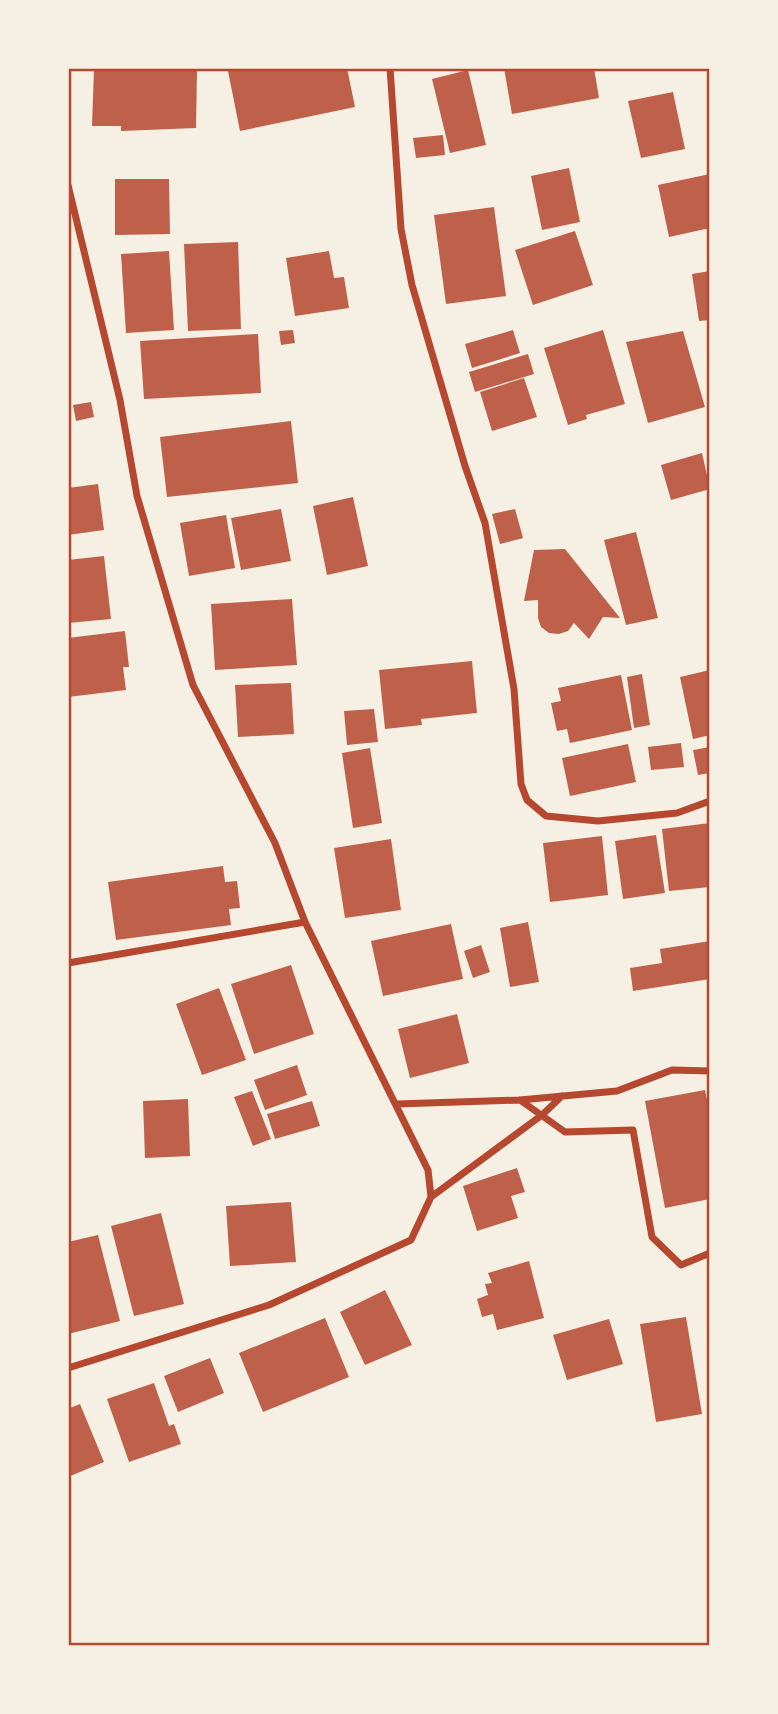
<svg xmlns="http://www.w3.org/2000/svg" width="778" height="1714" viewBox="0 0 778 1714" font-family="'Alegreya Sans',sans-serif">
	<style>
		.building { fill: #bf614a }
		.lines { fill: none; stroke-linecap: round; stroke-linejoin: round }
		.minor { stroke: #b5482f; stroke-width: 7 }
		.neatline { fill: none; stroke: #b5482f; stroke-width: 2.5 }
	</style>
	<rect width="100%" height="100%" fill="#f6efe4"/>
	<path class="building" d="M243,68H347L355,107L240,131L228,71Z
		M504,68H594L599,98L512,114Z
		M94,69L197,71L196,128L121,131V126H92Z
		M468,70L486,145L450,153L432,79Z
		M673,92L685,149L641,158L628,101Z
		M443,135L445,155L416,158L413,138Z
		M569,168L580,222L542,230L531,176Z
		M710,174V228L669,237L658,185Z
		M115,179H169L170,234L115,235Z
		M494,207L506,296L446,304L434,215Z
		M575,231L593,285L533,305L515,250Z
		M238,242L241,329L188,331L184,244Z
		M169,251L174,330L126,333L121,254Z
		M329,251L334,278L344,277L349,308L295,316L286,258Z
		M710,271V320L699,321L692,274Z
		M293,330L295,343L281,345L279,331Z
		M513,330L520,353L472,368L465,344Z
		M603,330L625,404L586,415L587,419L568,425L544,348Z
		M683,331L705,407L648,423L626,342Z
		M258,334L261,393L144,399L140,341Z
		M528,354L534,374L475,392L469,372Z
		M524,378L537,417L492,431L480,392Z
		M91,402L94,417L76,421L73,405Z
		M291,421L298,483L167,497L160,437Z
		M702,453L710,489L671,500L661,465Z
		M98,484L104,530L68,535V488Z
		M353,497L368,566L327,575L313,506Z
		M281,509L291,561L241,570L231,518Z
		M515,509L523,538L500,544L492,514Z
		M226,515L235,568L189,576L180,523Z
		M636,532L658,618L626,625L604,540Z
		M565,549L620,618L603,617L589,639L574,623L568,631L559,634L549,633L541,627L538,618V600L524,601L534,550Z
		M104,556L111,619L68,623V560Z
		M292,599L297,665L215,670L211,604Z
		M125,631L129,667H123L126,690L68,697V638Z
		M472,661L477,713L421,719L422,725L385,729L379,670Z
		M710,670V735L693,739L680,677Z
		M642,674L650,725L634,728L627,677Z
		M621,675L632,730L570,743L567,729L557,731L551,703L561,701L558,688Z
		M291,683L294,734L238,737L235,685Z
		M374,709L378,742L347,745L344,711Z
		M681,743L684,767L651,770L648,747Z
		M628,744L636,782L570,796L562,758Z
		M710,747V773L698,775L693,750Z
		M370,748L382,823L353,828L342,753Z
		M710,823V887L669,891L662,829Z
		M656,835L665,893L623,899L615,841Z
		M602,836L608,895L550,902L543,843Z
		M391,839L401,910L345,918L334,848Z
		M223,866L225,882L237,881L240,908L229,909L231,925L116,940L108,882Z
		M528,922L539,982L510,987L500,928Z
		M451,924L463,979L383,996L371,941Z
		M710,941V979L633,991L630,968L662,963L660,949Z
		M481,945L490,972L473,978L464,951Z
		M291,965L314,1034L254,1054L231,984Z
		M219,988L246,1060L202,1075L176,1004Z
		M457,1014L469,1063L410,1078L398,1029Z
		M297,1065L307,1095L265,1110L254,1080Z
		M705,1090L710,1114V1199L665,1208L645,1101Z
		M252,1091L271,1139L253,1146L234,1097Z
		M188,1099L190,1156L145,1158L143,1101Z
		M312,1101L320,1126L275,1139L267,1114Z
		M517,1168L525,1192L511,1196L518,1218L477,1231L463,1186Z
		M291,1202L296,1262L230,1266L226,1206Z
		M161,1213L184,1304L134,1316L111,1226Z
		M98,1235L120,1321L68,1334V1242Z
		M529,1261L544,1318L497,1330L493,1314L482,1317L477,1299L488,1295L485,1284L492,1283L488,1273Z
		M385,1290L412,1345L365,1365L340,1312Z
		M686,1317L702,1414L656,1422L640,1324Z
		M325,1318L349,1377L263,1412L239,1353Z
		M609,1319L623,1364L567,1380L553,1335Z
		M210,1358L224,1393L178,1412L164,1376Z
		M154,1383L169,1426L174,1424L181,1444L129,1462L107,1399Z
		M80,1404L104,1462L68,1477V1409Z"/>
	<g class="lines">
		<path class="minor" d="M390,68L401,229L412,285L465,466L485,523L514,689L521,784L527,800L546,816L598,821L677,813L710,801
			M68,185L120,400L137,496L193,685L275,843L305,922L428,1170L431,1197L411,1240L269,1305L68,1368
			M68,963L305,922
			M520,1100L565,1132L633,1130L652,1237L681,1265L710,1253
			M397,1104L520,1100L617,1091L672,1070L710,1071
			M431,1197L542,1115L562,1096"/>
	</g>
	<rect width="778" height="1714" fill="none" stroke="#f6efe4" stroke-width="140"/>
	<rect x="70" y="70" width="638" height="1574" class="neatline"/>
</svg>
